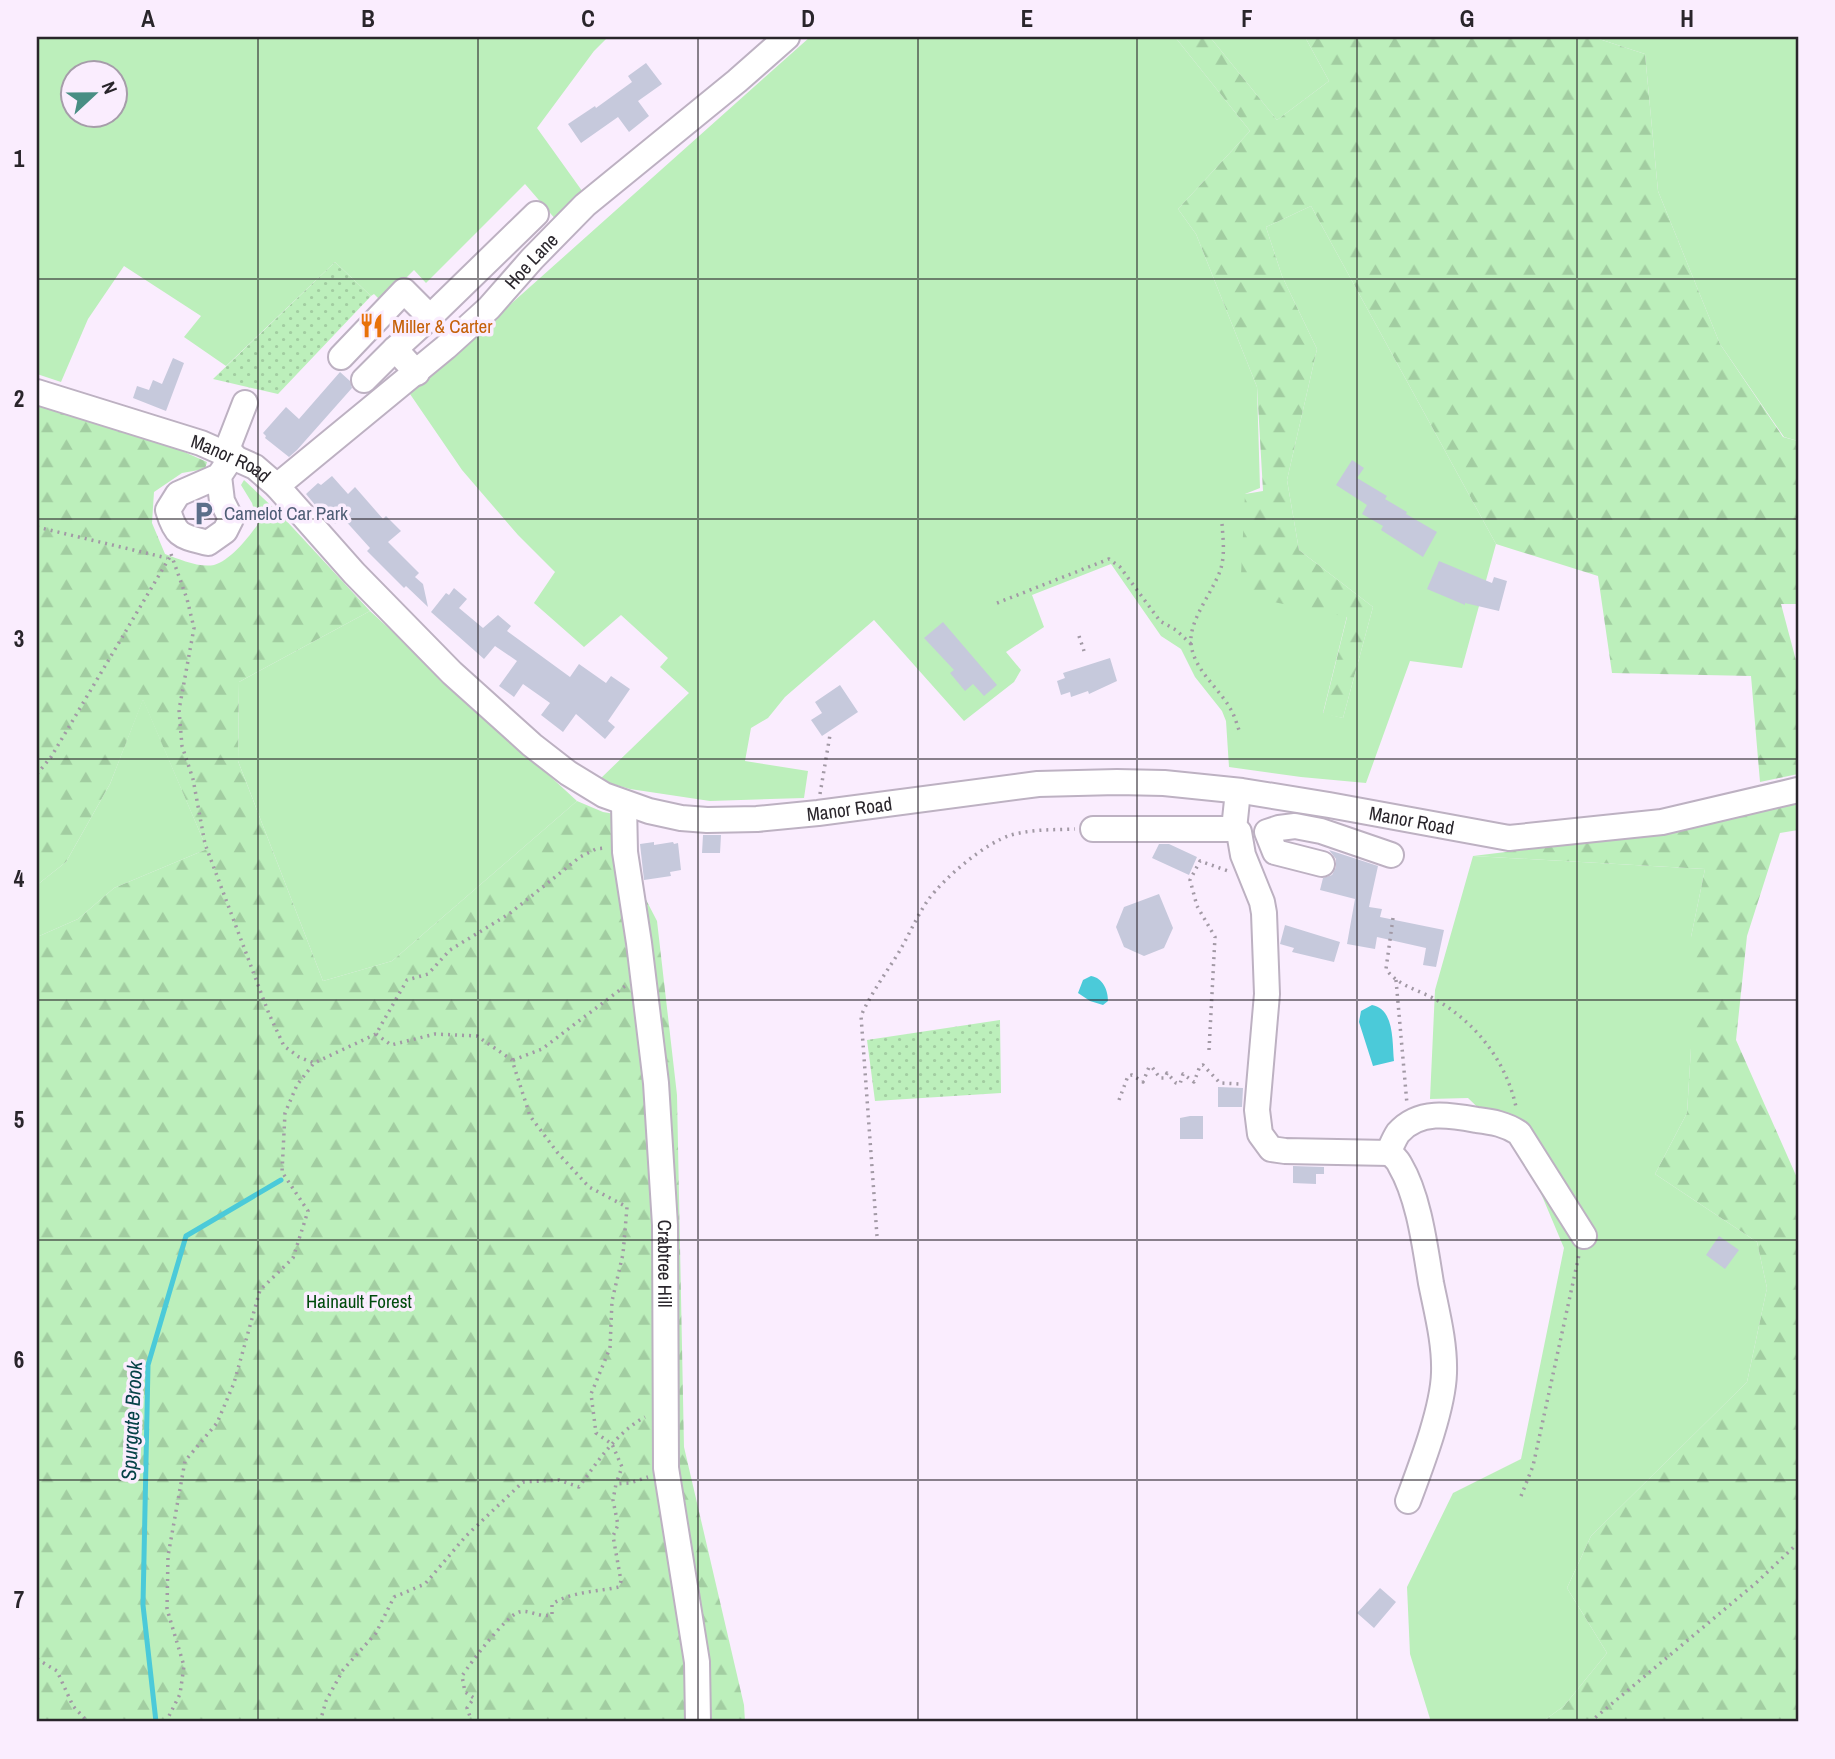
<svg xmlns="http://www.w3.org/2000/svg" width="1835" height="1759" viewBox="0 0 1835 1759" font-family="'Archivo Narrow',sans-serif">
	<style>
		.green { fill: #bcefbb; fill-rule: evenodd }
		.forest { fill: url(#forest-firs) }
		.garden { fill: url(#garden-dots) }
		.water { fill: #4bcad9 }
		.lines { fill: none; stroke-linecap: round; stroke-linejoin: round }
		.stream { stroke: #4bcad9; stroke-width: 5 }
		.building { fill: #c6c9dc }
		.minor-casing { stroke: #bdb1c2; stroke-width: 28 }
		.path { stroke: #a299a5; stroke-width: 3.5; stroke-dasharray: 2 5; stroke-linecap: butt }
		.minor { stroke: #fff; stroke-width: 24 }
		.grid { fill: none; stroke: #29252b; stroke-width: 2; stroke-opacity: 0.55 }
		.labels { text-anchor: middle; stroke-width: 7; stroke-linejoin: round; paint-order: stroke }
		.street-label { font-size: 19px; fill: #29252b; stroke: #faedfe }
		.food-label { font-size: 19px; fill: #c56008; stroke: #faedfe; text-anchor: start }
		.service-label { font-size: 19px; fill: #4e5e75; stroke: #faedfe; text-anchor: start }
		.park-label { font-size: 19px; fill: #014b0d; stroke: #faedfe }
		.water-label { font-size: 21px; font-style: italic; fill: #064248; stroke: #faedfe }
		.neatline { fill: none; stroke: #29252b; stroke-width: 2.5 }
		.grid-label { font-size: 23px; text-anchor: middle; font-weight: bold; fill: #29252b }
	</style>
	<defs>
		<pattern id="forest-firs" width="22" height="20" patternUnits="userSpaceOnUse" patternTransform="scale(1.75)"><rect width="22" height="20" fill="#bcefbb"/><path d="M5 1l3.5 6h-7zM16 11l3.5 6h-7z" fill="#a2cda1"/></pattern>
		<pattern id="garden-dots" width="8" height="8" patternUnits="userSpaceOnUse" patternTransform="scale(1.75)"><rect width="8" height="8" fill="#bcefbb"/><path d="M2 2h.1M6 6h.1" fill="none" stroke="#a2cda1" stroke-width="1.8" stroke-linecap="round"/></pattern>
	</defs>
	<rect width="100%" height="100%" fill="#faedfe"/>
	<path class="green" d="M37,37H608L594,51L537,128L585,195L557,221L525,184L426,283L414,270L382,302L374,294L371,296L335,262L226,366L184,337L201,316L124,266L88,319L61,382L37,374ZM74,74H116V116H74Z
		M810,37H1175L1250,131L1178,209L1196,234L1257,387L1260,488L1245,494L1347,616L1323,713L1343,718L1373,607L1299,550L1287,480L1317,349L1282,276L1266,227L1311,206L1496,544L1462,668L1410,661L1366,783L1301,777L1229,767L1226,721L1222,711L1195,677L1181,649L1161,636L1111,564L1032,595L1044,627L1006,652L1021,670L1014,682L964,721L874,620L785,697L768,718L751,728L745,761L808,771L804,798L710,801L630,789L599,780L689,693L660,667L668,658L621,615L584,647L534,603L555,572L518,535L462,470L410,394Z
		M1210,37H1305L1329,81L1277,120Z
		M1593,37H1798V441L1784,437L1720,344L1658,191L1645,54Z
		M370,611L577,801L392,961L323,981L238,761L239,682Z
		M143,699L207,849L114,888L78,919L37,937V885L66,862L110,784Z
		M1473,856L1705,869L1691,937V1048L1687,1113L1655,1174L1757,1242L1767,1288L1747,1382L1591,1536L1567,1588L1607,1653L1564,1706L1542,1722H1431L1410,1654L1407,1587L1453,1493L1521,1459L1564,1248L1523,1151L1468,1098L1430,1099L1435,990Z"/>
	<path class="forest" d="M1175,37H1210L1277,120L1329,81L1305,37H1593L1645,54L1658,191L1720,344L1783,437L1798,441V604H1781L1798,668V774L1760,782L1751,676L1612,673L1598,576L1496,544L1311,206L1266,227L1282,276L1317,349L1287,480L1299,550L1373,607L1343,718L1323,714L1347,617L1240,595L1245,494L1263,491L1257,387L1196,234L1178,209L1250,131Z
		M37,403L139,432L207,462L205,469L182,473L154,492L152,523L165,554C179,559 199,568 214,565C230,561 249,537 258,524L252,503L241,485L244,480L281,515L370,611L239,682L238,761L323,981L392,961L577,801L603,812L632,817L642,892L657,921L677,1095L684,1447L744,1705L745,1722H37V937L78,919L114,888L207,849L143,700L110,784L66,862L37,885Z
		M1798,803V830L1780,833L1747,936L1736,1040L1798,1180V1722H1542L1564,1706L1607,1653L1567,1588L1591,1536L1747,1382L1767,1288L1757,1242L1655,1174L1687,1113L1691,1048V937L1705,869L1473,856L1664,833Z"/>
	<path class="garden" d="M335,262L371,296L278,394L213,379Z
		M1000,1020L1001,1093L875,1101L867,1040Z"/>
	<path class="water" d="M1091,976C1103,978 1108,990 1108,1001L1103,1005L1090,1001L1078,993L1083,980Z
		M1372,1005C1395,1009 1392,1043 1394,1061L1373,1066L1359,1022L1361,1011Z"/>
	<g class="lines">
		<path class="stream" d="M156,1722L143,1605L148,1365L186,1236L281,1180"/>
	</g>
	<path class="building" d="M646,63L662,84L638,101L649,116L629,132L618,117L581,143L568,124L595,106L596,108L632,82L628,76Z
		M173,358L184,363L166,411L133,398L137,386L149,390L153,380L162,384Z
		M340,372L350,381L352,388L297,450L289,457L265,438L266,436L263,433L286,407L299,419Z
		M1352,460L1364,468L1357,478L1387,496L1385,499L1407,512L1406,514L1437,532L1423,557L1381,530L1383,526L1362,514L1367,505L1336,485Z
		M332,476L348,494L355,487L383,519L386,516L401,531L388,542L419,573L415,577L423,584L428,607L406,586L404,588L367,551L370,548L343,518L335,524L323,510L321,512L306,494L318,483L321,485Z
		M1439,561L1492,583L1494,577L1507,581L1499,611L1465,603V605L1427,589Z
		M454,588L467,599L459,608L483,628L498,615L511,626L507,631L570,677L579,664L606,683L611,676L630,689L608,721L615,727L605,739L576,714L563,732L541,715L550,703L523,684L514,697L499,686L517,661L495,646L484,659L431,612L446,593L449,595Z
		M943,622L997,685L984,696L973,684L965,691L950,673L954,670L924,638Z
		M1110,658L1117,681L1089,694L1088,691L1071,697L1070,692L1061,695L1057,681L1065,678L1063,673Z
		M840,685L858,712L822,736L811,720L822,713L815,702Z
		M703,835H721L720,853H702Z
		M654,842V845L673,842L674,844L678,843L681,870L670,872L671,876L644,880L640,844Z
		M1159,844H1169L1197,857L1189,875L1152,858Z
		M1329,850L1378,866L1369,907L1382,909L1380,917L1444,930L1436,967L1423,965L1426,948L1377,937L1375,949L1347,944L1355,899L1320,890L1323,878L1332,875L1336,867V859Z
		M1159,894L1173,928L1164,948L1144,956L1124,947L1116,927L1124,907Z
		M1285,925L1340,942L1334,962L1292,952L1294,948L1280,944Z
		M1218,1087L1243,1088L1242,1107H1218Z
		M1190,1116H1203V1139H1180V1118Z
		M1293,1166L1324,1167V1174H1316V1184L1293,1183Z
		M1719,1236L1739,1250L1725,1269L1706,1255Z
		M1380,1588L1396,1602L1374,1628L1357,1613Z"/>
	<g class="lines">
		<defs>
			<g id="minor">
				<path d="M430,317L536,214"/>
				<path d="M341,357L404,291L430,317L395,349L417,373"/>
				<path d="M364,380L395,349"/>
				<path id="s1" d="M37,392L201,443L255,467L277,486L354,573L452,673L532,745L568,773L604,795L649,811L681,818L707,820L757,819L818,813L1038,784L1117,782L1164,783L1242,791L1329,805L1509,838L1662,822L1798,790"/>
				<path d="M226,452L245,403"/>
				<path d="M219,476L178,494L168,510C176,537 181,536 208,543L225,531L231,519L222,501L219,476L233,455"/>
				<path id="s2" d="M277,486L446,347L489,308L532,259L585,205L737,81L787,37"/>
				<path id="s3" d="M624,804L625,852L639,943L656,1083L665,1225L666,1468L697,1662L698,1722"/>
				<path d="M1093,829H1234L1238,791"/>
				<path d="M1234,829L1239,832L1243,855L1262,902L1264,913L1267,994L1257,1110L1260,1134L1271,1149L1285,1151L1390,1153C1394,1157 1398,1160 1400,1165C1419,1197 1425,1247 1431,1283C1437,1313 1445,1343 1444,1373C1443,1409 1421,1466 1408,1501"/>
				<path d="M1322,864L1275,852L1267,832L1279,828L1295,826L1321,831L1391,855"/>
				<path d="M1388,1153C1391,1147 1394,1139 1398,1133C1419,1109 1450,1115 1477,1120C1493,1122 1505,1124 1519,1133L1584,1236"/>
			</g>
		</defs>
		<use href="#minor" class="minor-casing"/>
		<path class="path" d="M1222,524C1223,538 1225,554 1221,568C1214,591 1189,619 1191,643C1193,669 1218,687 1230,708C1235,716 1237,725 1240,733
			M37,527L167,558
			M171,554L187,599L194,628L179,710L182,746L193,779L205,844L269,1014L284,1046L299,1057L314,1063L376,1034L407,980L428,974L450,950L509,914L580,857L596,849L605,848
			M997,603L1109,559L1120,567L1160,621L1176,630L1191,644
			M1079,636L1084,651
			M37,774L51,757L171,555
			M820,794L830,735
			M1393,918L1386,969C1396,984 1415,989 1431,997C1474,1020 1506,1060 1516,1107
			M1396,980L1407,1104
			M376,1034L391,1045L435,1034L477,1036L512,1060L530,1116L557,1152L589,1187L627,1207L623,1254L612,1301L610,1348L591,1394L596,1433L612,1444L622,1467L616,1484
			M1209,1050L1215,937L1197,906L1190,880L1200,861L1228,871
			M513,1060L542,1049L625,986
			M1119,1100L1128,1076L1132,1075L1143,1082L1149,1067H1152L1160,1078H1165L1167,1073L1176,1083L1180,1084L1183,1074L1194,1082L1200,1066L1203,1065L1220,1083L1240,1084
			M877,1236L861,1016C871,993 886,973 899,952C909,935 917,916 928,900C944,878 985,843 1011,835C1033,829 1053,830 1075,829
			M1521,1496L1533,1466L1579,1255
			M37,1659L57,1671L73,1706L88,1722
			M166,1722L180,1694L184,1666L167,1609L168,1556L185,1461L217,1423L234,1383L260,1290L293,1258L308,1211L282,1172L285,1113L297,1085L314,1063
			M320,1722L326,1701L343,1670L376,1633L394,1597L425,1584L466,1536L523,1482L559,1480L579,1487C598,1461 616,1433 645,1417
			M472,1722L467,1708L474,1698L465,1692L462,1676C471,1662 506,1616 519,1612C530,1609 538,1618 552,1615V1604C573,1591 597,1592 619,1587L621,1581L613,1536L618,1525L613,1500L616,1484L630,1483L648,1477
			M1590,1722L1756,1583L1798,1543"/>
		<use href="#minor" class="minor"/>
	</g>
	<path class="grid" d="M258,37V1722M478,37V1722M698,37V1722M918,37V1722M1137,37V1722M1357,37V1722M1577,37V1722M37,279H1798M37,519H1798M37,759H1798M37,1000H1798M37,1240H1798M37,1480H1798"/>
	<defs>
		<symbol id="restaurant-bare" viewBox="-9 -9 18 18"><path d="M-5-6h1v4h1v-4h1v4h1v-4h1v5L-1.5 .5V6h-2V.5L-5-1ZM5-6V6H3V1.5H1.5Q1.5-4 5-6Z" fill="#e8710a" stroke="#faedfe" stroke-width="2.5" paint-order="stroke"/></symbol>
		<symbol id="parking-bare" viewBox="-9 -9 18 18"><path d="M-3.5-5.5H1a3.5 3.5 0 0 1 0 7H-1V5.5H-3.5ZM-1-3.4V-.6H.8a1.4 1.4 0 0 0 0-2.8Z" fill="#5c6f8a" stroke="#faedfe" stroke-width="2.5" paint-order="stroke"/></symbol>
	</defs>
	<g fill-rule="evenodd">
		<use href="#restaurant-bare" x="354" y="308" width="35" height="35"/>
		<use href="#parking-bare" x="186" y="496" width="35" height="35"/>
	</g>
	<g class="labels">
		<g class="street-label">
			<text dy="7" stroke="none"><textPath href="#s2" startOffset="340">Hoe Lane</textPath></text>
			<text dy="7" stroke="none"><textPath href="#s1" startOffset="205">Manor Road</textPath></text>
			<text dy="7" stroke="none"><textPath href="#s1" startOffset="961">Manor Road</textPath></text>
			<text dy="7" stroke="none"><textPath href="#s1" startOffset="1528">Manor Road</textPath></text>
			<text dy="7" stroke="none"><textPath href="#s3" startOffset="462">Crabtree Hill</textPath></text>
		</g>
		<g class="food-label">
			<text x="392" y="333">Miller &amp; Carter</text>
		</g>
		<g class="service-label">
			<text x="224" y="520">Camelot Car Park</text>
		</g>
		<g class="park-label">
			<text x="359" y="1308">Hainault Forest</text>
		</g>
		<g class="water-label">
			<text transform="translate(132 1421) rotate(-87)" y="7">Spurgate Brook</text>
		</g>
	</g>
	<rect width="1835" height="1759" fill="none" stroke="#faedfe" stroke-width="77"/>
	<g transform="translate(94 94) rotate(68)"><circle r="33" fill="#faedfe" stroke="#a69daa" stroke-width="2"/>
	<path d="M0-5L12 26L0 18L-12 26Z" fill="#488e84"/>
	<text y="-10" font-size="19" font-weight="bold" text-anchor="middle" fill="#29252b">N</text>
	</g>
	<rect x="38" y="38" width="1759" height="1682" class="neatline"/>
	<g class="grid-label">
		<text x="148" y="27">A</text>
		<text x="368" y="27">B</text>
		<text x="588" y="27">C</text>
		<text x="808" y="27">D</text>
		<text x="1027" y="27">E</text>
		<text x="1247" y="27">F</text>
		<text x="1467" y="27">G</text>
		<text x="1687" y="27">H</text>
		<text x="19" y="167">1</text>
		<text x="19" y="407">2</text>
		<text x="19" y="647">3</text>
		<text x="19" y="887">4</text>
		<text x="19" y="1128">5</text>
		<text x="19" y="1368">6</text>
		<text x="19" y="1608">7</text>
	</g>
</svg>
